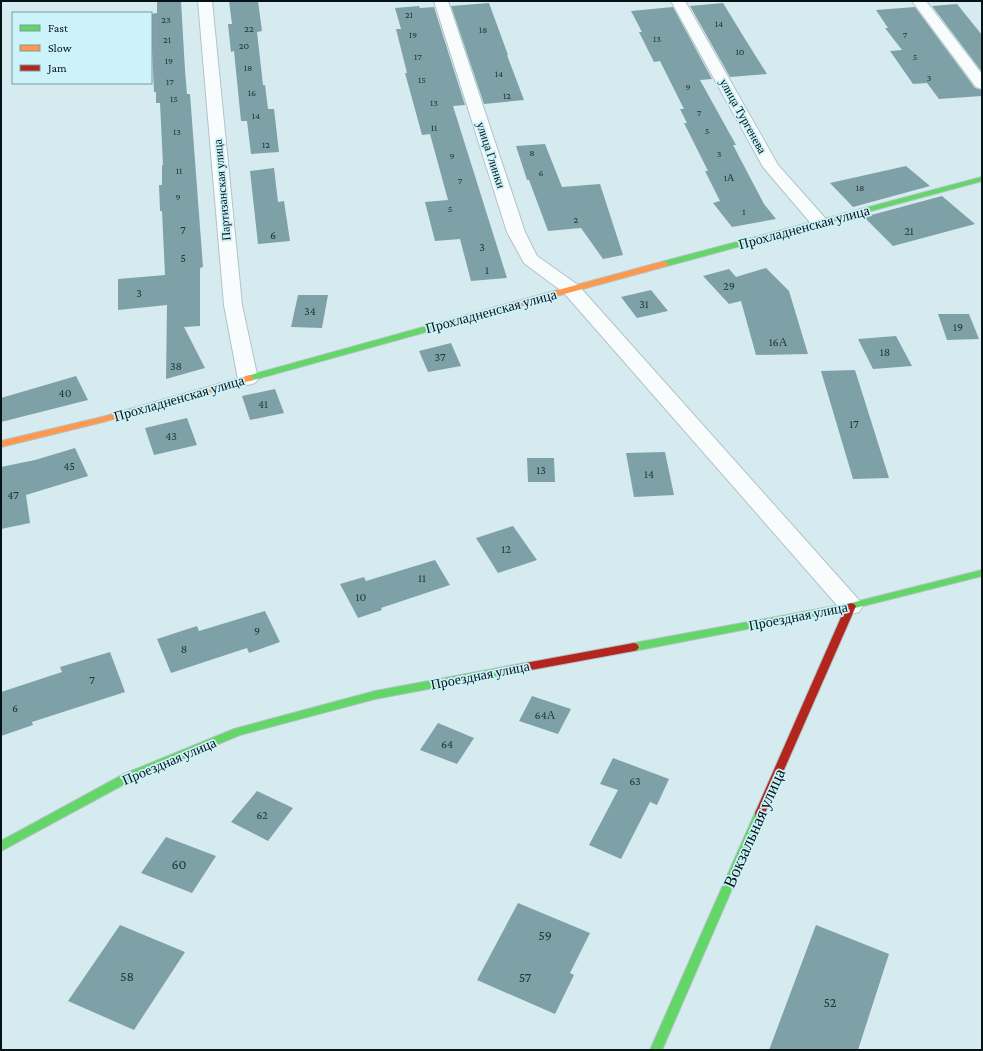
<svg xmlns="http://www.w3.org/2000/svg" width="983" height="1051" viewBox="0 0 983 1051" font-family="'Crimson Pro',serif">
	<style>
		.building { fill: #7ea1a7 }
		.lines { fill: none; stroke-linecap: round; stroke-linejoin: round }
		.street-casing { stroke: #b2c3c6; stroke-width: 2 }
		.fast-casing { stroke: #b2c3c6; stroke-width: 2 }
		.slow-casing { stroke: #b2c3c6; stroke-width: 2 }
		.jam-casing { stroke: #b2c3c6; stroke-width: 2 }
		.street { fill: #f9fcfd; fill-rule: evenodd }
		.fast { fill: #63d668; fill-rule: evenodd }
		.slow { fill: #ff974d; fill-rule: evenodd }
		.jam { fill: #b3261e; fill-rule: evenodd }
		.labels { text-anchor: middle; stroke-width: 3.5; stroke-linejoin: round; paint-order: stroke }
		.far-number-label { font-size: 10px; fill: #24363a }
		.far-street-label { font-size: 12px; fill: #061316; stroke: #ccf2fa }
		.number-label { font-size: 12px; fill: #24363a }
		.street-label { font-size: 14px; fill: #061316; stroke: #ccf2fa }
		.near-number-label { font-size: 14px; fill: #24363a }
		.near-street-label { font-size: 17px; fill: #061316; stroke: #ccf2fa }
	</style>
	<rect width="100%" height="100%" fill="#d6ebf0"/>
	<path class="building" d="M157,1H181L185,70L187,94H190L203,267L200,268V326L184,327L205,368L166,379L167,305L118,310V279L165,275L162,211H160L159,185H162V165H163L160,103H156V92H154L152,48H151V14L157,13Z
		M229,1H258L262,31L257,32L263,85H265L268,109H274L279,152L251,154L247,121H241L234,51L231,52L228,24H232Z
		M489,3L508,55H507L524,100L484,104L451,6Z
		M723,3L745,39L767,74L730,77L690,6Z
		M957,4L982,35V72L932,6Z
		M419,6L420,8L434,7L465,105L453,106L507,278L471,281L460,239L435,241L425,202L448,200L430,134L422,135L405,73H407L396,29H401L395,8Z
		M673,7L712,79L700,80L736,145H733L764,204L776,219L732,227L713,203L720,201L705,171H708L684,123H687L680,109H684L660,61L654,62L639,32H642L631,11Z
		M915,7L975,88L982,90V96L939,99L927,83L913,84L890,51L902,50L885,28H888L876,10Z
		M545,144L562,187L600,184L623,255L603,259L581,228L548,231L529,180H527L516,146Z
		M906,166L930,186L853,207L830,183Z
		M274,168L278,202L284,201L290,241L258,244L250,171Z
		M942,196L975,224L893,246L864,217Z
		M766,268L789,291L808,354L756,355L741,301L729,304L703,276L729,269L736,277Z
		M651,290L668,311L637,318L621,297Z
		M298,295H328L322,328L291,327Z
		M938,314H969L979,339L947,340Z
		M896,336L912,366L873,369L858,339Z
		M451,343L461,366L428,372L419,351Z
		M855,370L889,478L853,479L821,371Z
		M76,376L88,400L1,422V398Z
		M275,389L284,413L250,420L242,396Z
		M187,418L197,445L154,455L145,428Z
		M75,448L88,476L26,495L30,523L1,529V467L35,460Z
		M665,452L674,495L634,497L626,453Z
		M527,458H554L555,482H528Z
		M513,526L537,560L498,573L476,538Z
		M435,560L450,585L381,608L382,610L358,618L340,584L364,577L366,581Z
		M265,611L280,642L249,653L247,648L171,673L157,639L197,626L199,631Z
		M110,652L125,692L32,722L33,725L1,736V692L62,672L60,667Z
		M532,696L571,709L558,734L519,721Z
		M438,723L474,738L457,764L420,750Z
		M613,758L669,779L657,805L650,802L621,859L589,845L618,790L600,784Z
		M257,791L293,808L268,841L231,822Z
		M166,837L216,856L192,893L141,873Z
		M518,903L590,933L570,973L574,975L555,1014L477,980Z
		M120,925L185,952L134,1030L68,1001Z
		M816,925L889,954L858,1050H769Z"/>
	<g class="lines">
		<defs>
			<path id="street" d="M198,1H212L242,305L258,379L255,383L248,385L241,383L238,379L224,305Z
				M434,1H448L525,232L537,256L578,285L859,600L863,606L859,612L851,614L843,612L564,293L524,263L507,232Z
				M671,1H685L778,165L826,219L829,223L826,227L820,228L814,227L763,167Z
				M912,1H926L982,74V89L976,87Z"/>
			<path id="fast" d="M982,177V181L667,266H661L660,264L661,262Z
				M514,302H517L521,304L520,306L253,380L250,381L246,378L247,376Z
				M982,570V576L851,609L634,651L631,650L629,647L631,644L634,643L851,603Z
				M509,666L512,667L514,670L512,673L375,699L240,735L132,780L1,851V841L124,774L234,729L375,691Z
				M760,809L764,810L765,813L662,1050H650L755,813L756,810Z"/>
			<path id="slow" d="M661,262H667L668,264L667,266L520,306H517L513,304L514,302Z
				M250,375L254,378L253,380L103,422L1,447V441L102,417Z"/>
			<path id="jam" d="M851,603L854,604L856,606L765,813L764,816L760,817L756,816L755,813L846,606L848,604Z
				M634,643L637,644L639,647L637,650L634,651L509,674L506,673L504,670L506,667L509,666Z"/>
		</defs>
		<use href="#street" class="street-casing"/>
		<use href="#fast" class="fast-casing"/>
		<use href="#slow" class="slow-casing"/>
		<use href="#jam" class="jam-casing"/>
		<use href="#street" class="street"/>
		<use href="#fast" class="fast"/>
		<use href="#slow" class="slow"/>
		<use href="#jam" class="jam"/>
	</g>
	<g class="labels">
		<g class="far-number-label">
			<text x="409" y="18">21</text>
			<text x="166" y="23">23</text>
			<text x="719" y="27">14</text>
			<text x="249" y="32">22</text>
			<text x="483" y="33">18</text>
			<text x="413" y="38">19</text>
			<text x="905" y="38">7</text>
			<text x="657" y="42">13</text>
			<text x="167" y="43">21</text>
			<text x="244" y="49">20</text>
			<text x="740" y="55">10</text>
			<text x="418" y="60">17</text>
			<text x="915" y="60">5</text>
			<text x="169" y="64">19</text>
			<text x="248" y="71">18</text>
			<text x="499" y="77">14</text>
			<text x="929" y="81">3</text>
			<text x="422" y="83">15</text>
			<text x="170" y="85">17</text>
			<text x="688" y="90">9</text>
			<text x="252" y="96">16</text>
			<text x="507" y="99">12</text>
			<text x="174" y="102">15</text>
			<text x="434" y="106">13</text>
			<text x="699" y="116">7</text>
			<text x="256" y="119">14</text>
			<text x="434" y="131">11</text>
			<text x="707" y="134">5</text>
			<text x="177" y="135">13</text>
			<text x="266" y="148">12</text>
			<text x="532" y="156">8</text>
			<text x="719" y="157">3</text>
			<text x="452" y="159">9</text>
			<text x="179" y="174">11</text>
			<text x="541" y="176">6</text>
			<text x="729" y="181">1А</text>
			<text x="460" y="184">7</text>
			<text x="860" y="191">18</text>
			<text x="178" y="200">9</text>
			<text x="450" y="212">5</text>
			<text x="744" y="215">1</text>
			<text x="576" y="223">2</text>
		</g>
		<g class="far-street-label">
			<text transform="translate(743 116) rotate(61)" y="4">улица Тургенева</text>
			<text transform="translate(491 155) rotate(72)" y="4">улица Глинки</text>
			<text transform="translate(222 190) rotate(-95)" y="4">Партизанская улица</text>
		</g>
		<g class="number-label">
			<text x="183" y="234">7</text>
			<text x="909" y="235">21</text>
			<text x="273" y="239">6</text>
			<text x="482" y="251">3</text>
			<text x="183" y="262">5</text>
			<text x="487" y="274">1</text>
			<text x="729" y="290">29</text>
			<text x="139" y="297">3</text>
			<text x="644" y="308">31</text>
			<text x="310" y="315">34</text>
			<text x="958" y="331">19</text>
			<text x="778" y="346">16А</text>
			<text x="885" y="356">18</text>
			<text x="440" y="361">37</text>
			<text x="176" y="370">38</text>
			<text x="65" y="397">40</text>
			<text x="263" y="408">41</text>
			<text x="854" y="428">17</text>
			<text x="171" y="440">43</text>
			<text x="69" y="470">45</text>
			<text x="541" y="474">13</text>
			<text x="649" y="478">14</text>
			<text x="13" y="499">47</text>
			<text x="506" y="553">12</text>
			<text x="422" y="582">11</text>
			<text x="361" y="601">10</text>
			<text x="257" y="635">9</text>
			<text x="184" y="653">8</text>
			<text x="92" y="684">7</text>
			<text x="15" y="712">6</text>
			<text x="545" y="719">64А</text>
			<text x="447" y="748">64</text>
			<text x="635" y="785">63</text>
			<text x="262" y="819">62</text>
		</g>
		<g class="street-label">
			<text transform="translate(804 227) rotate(-15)" y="5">Прохладненская улица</text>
			<text transform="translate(491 311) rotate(-15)" y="5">Прохладненская улица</text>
			<text transform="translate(179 398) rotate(-16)" y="5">Прохладненская улица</text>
			<text transform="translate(798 616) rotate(-11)" y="5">Проездная улица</text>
			<text transform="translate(480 675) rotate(-11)" y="5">Проездная улица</text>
			<text transform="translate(169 761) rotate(-23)" y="5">Проездная улица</text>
		</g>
		<g class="near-number-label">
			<text x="179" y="869">60</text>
			<text x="545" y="940">59</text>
			<text x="127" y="981">58</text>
			<text x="525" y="982">57</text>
			<text x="830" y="1007">52</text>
		</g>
		<g class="near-street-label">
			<text transform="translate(754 828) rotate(-66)" y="6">Вокзальная улица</text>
		</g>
	</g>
	<rect width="983" height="1051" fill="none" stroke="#061316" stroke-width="4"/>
	<rect x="12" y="12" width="140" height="72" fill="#ccf2fa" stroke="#7d999f"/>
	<rect x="20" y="25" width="20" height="6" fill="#63d668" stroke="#7d999f"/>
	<text x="48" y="32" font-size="12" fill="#061316">Fast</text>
	<rect x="20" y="45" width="20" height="6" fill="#ff974d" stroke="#7d999f"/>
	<text x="48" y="52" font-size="12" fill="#061316">Slow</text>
	<rect x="20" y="65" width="20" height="6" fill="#b3261e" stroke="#7d999f"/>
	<text x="48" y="72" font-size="12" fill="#061316">Jam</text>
</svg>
